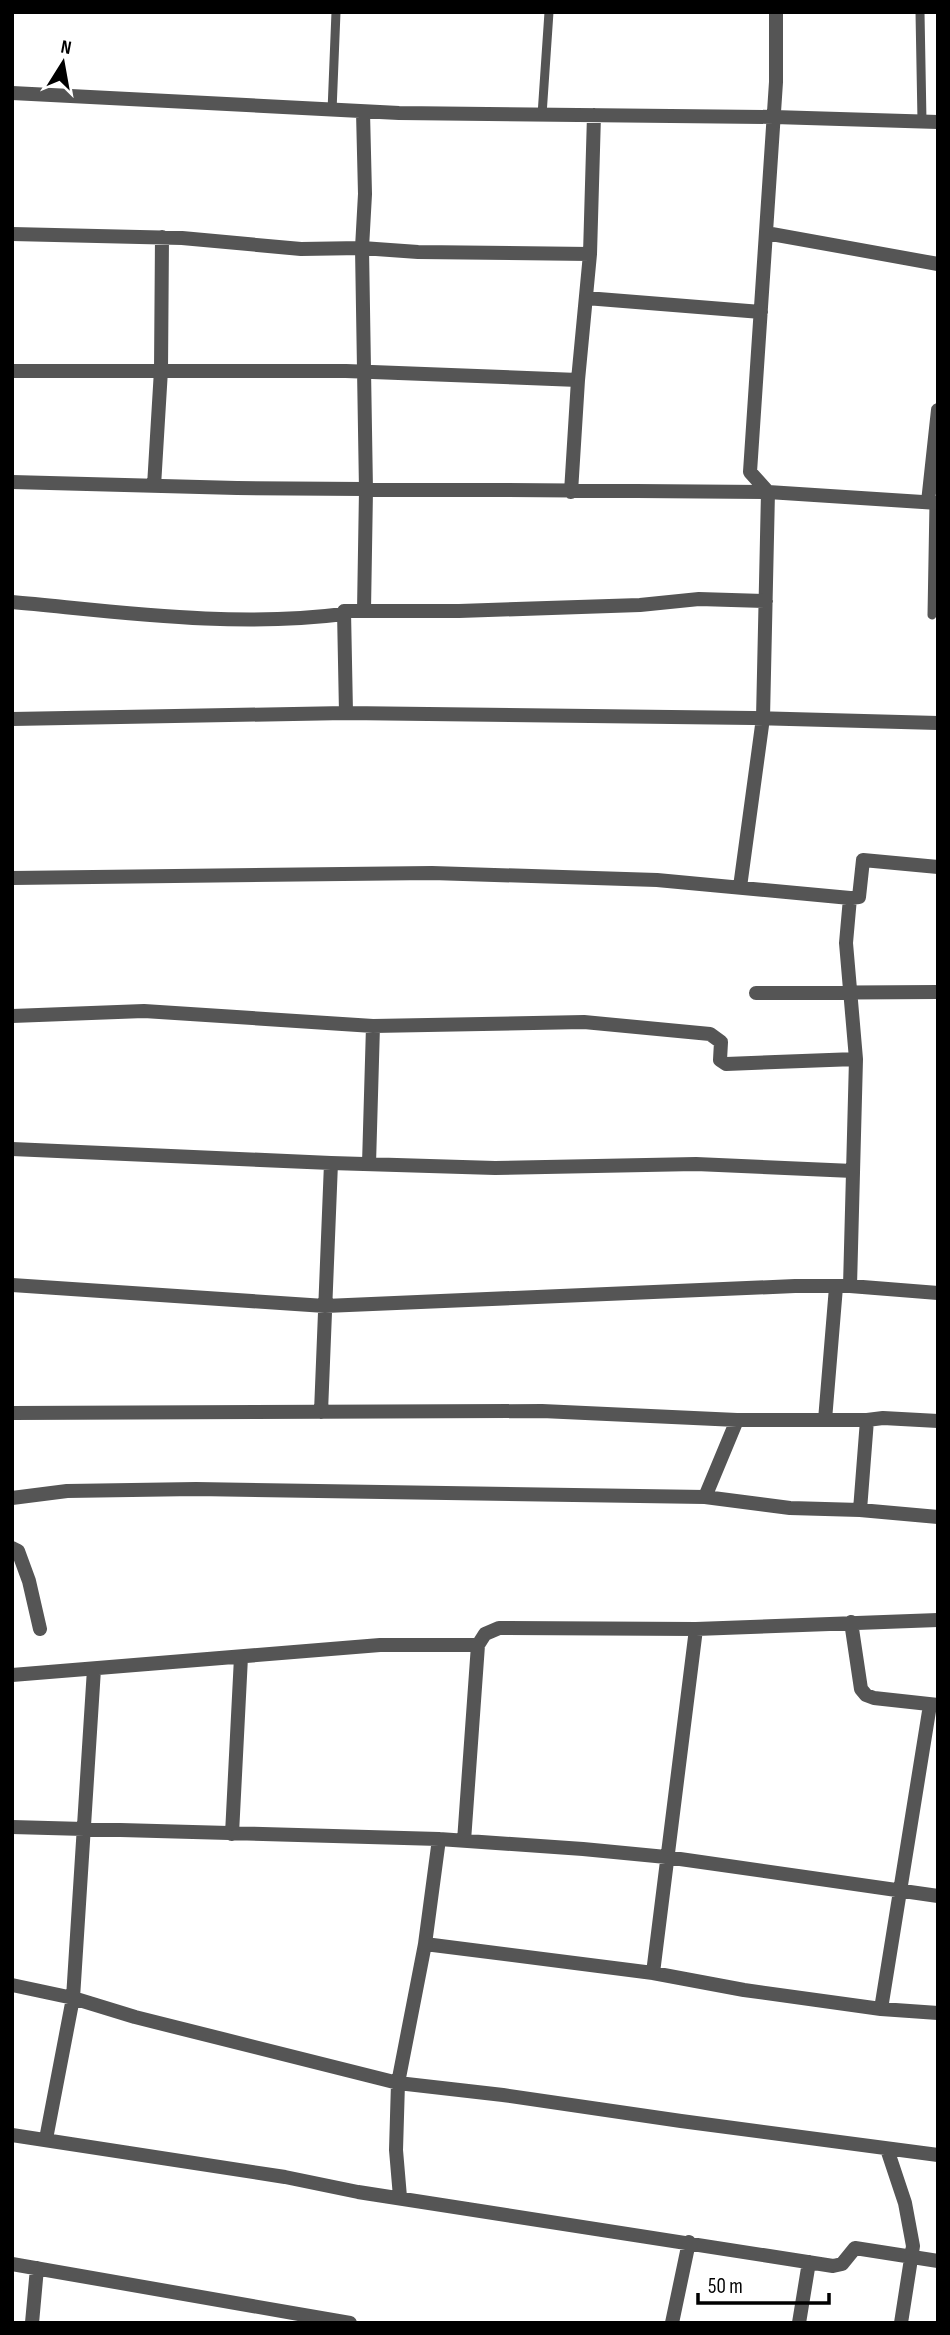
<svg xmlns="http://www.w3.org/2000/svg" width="950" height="2335" viewBox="0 0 950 2335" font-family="'Sofia Sans Condensed',sans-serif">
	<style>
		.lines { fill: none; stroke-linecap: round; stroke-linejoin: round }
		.lane { stroke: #555; stroke-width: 9 }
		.street { stroke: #555; stroke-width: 14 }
	</style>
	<rect width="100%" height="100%" fill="#fff"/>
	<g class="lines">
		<path class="lane" d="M920,12L922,121
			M332,111L336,12
			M542,115L549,12
			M932,615L934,503"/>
		<path class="street" d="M12,93L399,113L774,117L938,122
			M363,112L365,194L362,248L366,490L364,611
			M766,233L938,264
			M12,234L182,238L301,249L362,248L418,252L590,254L594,115
			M586,298L761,312
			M12,371H346L578,380L571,492
			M578,380L590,254
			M12,482L237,488L768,492L938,503
			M154,486L161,370L162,237
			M928,502L938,410
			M12,602C122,612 234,628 344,614
			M346,713L344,611H459L640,605L699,599L766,601
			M12,719L346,713L753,718L938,723
			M12,878L432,873L657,880L850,898
			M740,887L763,718L768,492L750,472L776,82V12
			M756,993L938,992
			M12,1016L144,1011L373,1026L584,1022L710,1034L721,1042L720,1060L726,1064L856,1059
			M12,1149L331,1163L495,1168L696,1164L853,1171
			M369,1164L373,1026
			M12,1285L325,1306L795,1286H850L938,1293
			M850,1286L856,1059L846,943L850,898L859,897L863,860L938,867
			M321,1412L331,1163
			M12,1413L542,1411L737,1420
			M825,1420L836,1287
			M705,1497L790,1508L860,1510L938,1517
			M12,1498L67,1491L196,1489L705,1497L737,1420H867L883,1418L938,1421
			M860,1510L867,1420
			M12,1548L18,1551L29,1581L40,1629
			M851,1622L861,1689L866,1695L874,1698L938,1705
			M12,1675L380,1645H478L485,1634L499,1628L696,1629L938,1620
			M12,1827L439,1839L583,1849L666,1857L938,1896
			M232,1834L241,1657
			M464,1841L478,1645
			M425,1944L653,1973L744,1990L881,2009L938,2013
			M653,1973L696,1629
			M12,1985L73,1998L135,2017L398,2083L503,2095L681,2121L938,2155
			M881,2009L930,1705
			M12,2135L285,2177L358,2192L833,2266L842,2264L855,2248L938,2261
			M46,2139L73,1998L94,1669
			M887,2149L905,2203L913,2246L901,2323
			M400,2197L396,2150L398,2083L425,1944L439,1839
			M12,2264L350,2323
			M32,2323L37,2268
			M672,2323L689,2242
			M799,2323L809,2262"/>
	</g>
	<rect width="950" height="2335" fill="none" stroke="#000000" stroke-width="28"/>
	<g transform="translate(63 63) rotate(11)" stroke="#ffffff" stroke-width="5" paint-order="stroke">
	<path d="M0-5L12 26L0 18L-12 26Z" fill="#000000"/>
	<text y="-10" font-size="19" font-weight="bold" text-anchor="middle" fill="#000000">N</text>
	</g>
	<path d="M698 2293v10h131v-10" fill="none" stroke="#000000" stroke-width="3.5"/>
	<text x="708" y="2293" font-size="21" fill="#000000" stroke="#ffffff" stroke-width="5" paint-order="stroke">50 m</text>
</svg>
